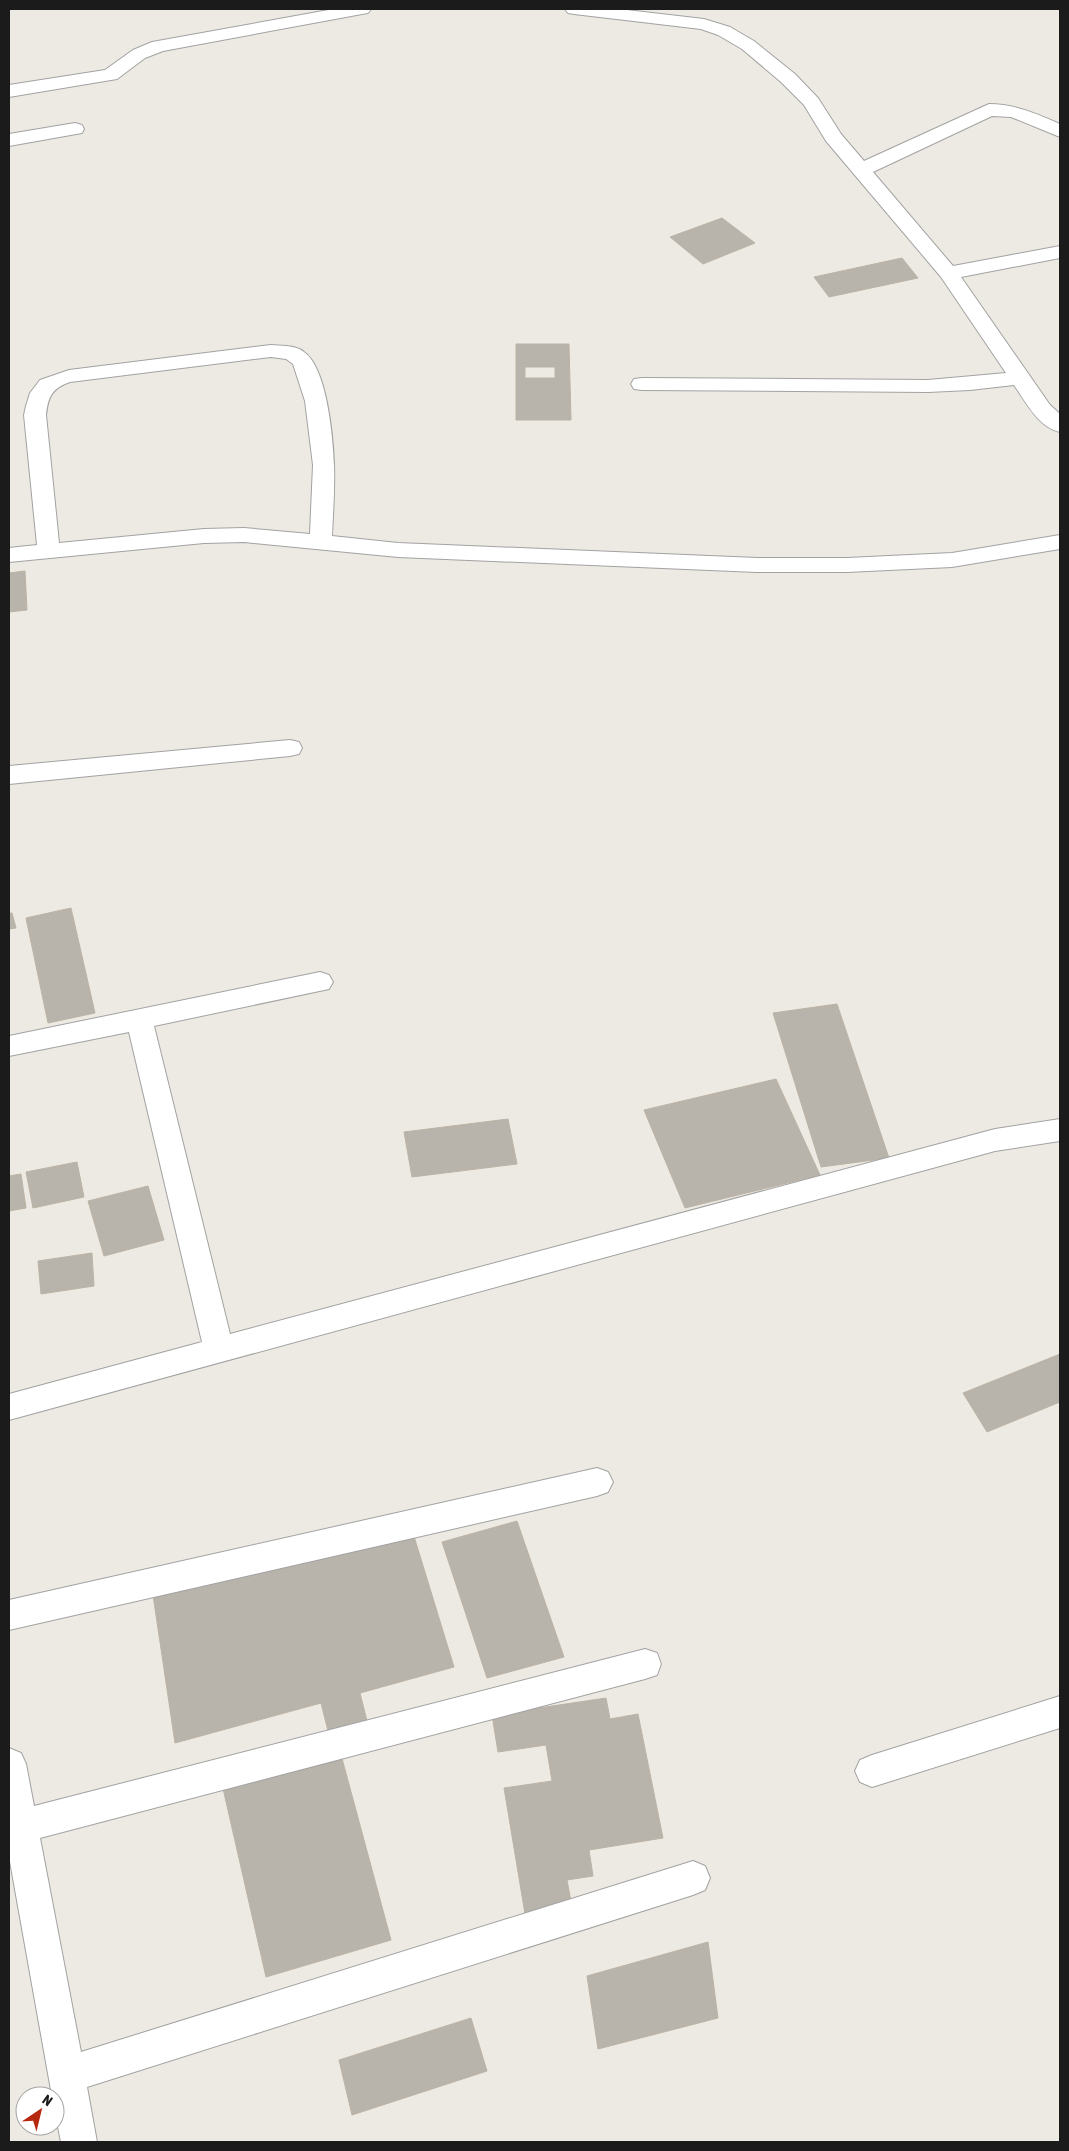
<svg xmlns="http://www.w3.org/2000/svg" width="1069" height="2151" viewBox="0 0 1069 2151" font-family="'Asap Condensed',sans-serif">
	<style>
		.building { fill: #b8b3ab; stroke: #bcb3a5; fill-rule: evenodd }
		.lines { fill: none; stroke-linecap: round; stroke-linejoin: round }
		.minor-casing { stroke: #a2a2a2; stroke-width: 2 }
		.minor { fill: #fff; fill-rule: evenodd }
	</style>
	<rect width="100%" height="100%" fill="#eceae2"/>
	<path class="building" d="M722,218L755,243L703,264L670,237Z
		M902,258L918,278L829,297L814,277Z
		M516,344H569L571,420H516ZM525,367H555V378H525Z
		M25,571L27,610L9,612V573Z
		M71,908L95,1013L48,1023L26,918Z
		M9,913H12L16,928L9,929Z
		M837,1004L889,1158L821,1167L773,1013Z
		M776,1079L820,1175L685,1208L644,1110Z
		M508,1119L517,1164L412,1177L404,1132Z
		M77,1162L84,1197L33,1208L26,1172Z
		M21,1174L26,1208L9,1211V1176Z
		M148,1186L164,1240L104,1256L88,1201Z
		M92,1253L94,1286L41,1294L38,1261Z
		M1060,1354V1402L987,1432L963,1393Z
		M517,1521L564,1657L487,1678L442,1542Z
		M413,1533L454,1667L360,1693L368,1725L329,1735L321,1703L175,1743L153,1595Z
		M606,1698L610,1719L638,1714L663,1838L589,1850L593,1876L567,1880L572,1907L525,1914L504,1788L552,1781L546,1745L498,1752L492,1715Z
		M340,1751L391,1940L266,1977L222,1784Z
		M708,1942L718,2018L598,2049L587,1976Z
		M471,2018L487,2071L352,2115L339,2060Z"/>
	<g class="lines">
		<defs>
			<path id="minor" d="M334,9H371L368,13L362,14L163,51L145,58L117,79L9,97V85L105,70L133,50L152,42Z
				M565,9H618L704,19L730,27L754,41L795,74L818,98L841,134L864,161L989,104C1015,104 1037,114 1060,124V137L1011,117L992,116L873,172L953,266L1060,246V258L961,277L1050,405L1060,414V432C1038,427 1026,402 1014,385L970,390L928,392L642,390L634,389L631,384L634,379L642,378L928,380L1006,373L941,277L826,141L804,105L781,82L742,49L718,35L701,29L574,14L568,13Z
				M75,123L82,125L84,129L82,133L9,146V134Z
				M271,345C281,346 296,345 304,352C327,368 333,437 334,464C335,488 333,512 332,536L398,543L757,558H847L952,553L1060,535V549L952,567L847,572H757L398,557L244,542L204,543L9,562V548L37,545L24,415L26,406L30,393L40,380L69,370ZM271,357L286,359L293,364L305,401L313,465L310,534L244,528L204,529L59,543L46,415C48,397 52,388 70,382Z
				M290,740L299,742L302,748L299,754L290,756L9,784V766Z
				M320,972L329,975L333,982L329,989L154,1026L230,1334L995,1129L1060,1119V1141L995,1151L9,1420V1394L202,1342L129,1032L9,1056V1036Z
				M597,1468L608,1472L613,1482L608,1492L597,1496L9,1630V1600Z
				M645,1649L657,1653L661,1664L657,1675L645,1679L40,1838L81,2052L693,1861L705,1866L710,1878L705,1890L693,1895L87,2087L97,2142H61L55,2112V2096H52L9,1856V1748L21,1753L26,1764L34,1806Z
				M1060,1696V1728L872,1787L860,1782L855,1771L860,1760L872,1755Z"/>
		</defs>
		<use href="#minor" class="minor-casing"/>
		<use href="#minor" class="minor"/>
	</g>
	<rect width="1069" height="2151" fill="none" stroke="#1b1b1b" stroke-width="20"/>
	<g transform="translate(40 2111) rotate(35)"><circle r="24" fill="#ffffff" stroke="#a4a4a4"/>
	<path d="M0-4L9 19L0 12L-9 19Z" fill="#b72810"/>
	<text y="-8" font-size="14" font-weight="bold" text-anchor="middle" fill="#1b1b1b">N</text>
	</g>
</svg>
